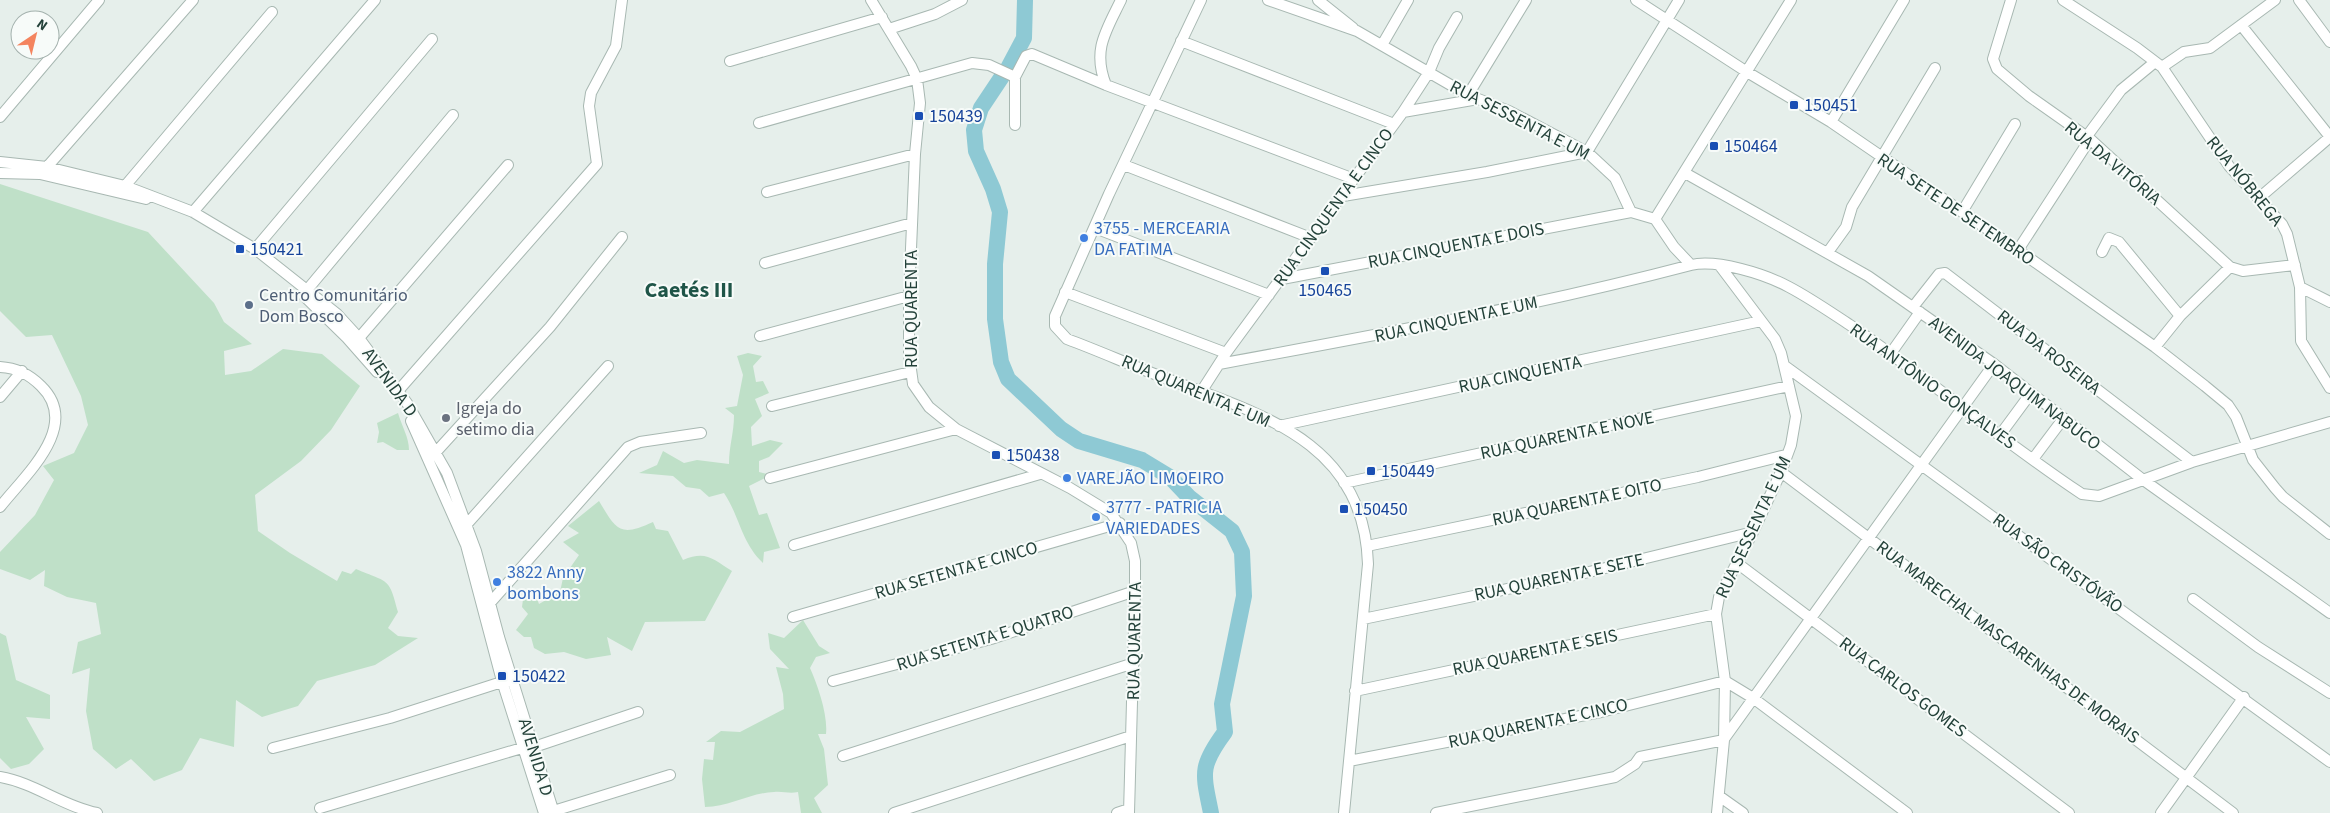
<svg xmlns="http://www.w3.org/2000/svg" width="2330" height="813" viewBox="0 0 2330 813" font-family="'Source Sans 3',sans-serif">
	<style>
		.green { fill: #bfe0c8 }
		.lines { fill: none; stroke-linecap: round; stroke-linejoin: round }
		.river { stroke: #8ec9d4; stroke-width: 16 }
		.minor-casing { stroke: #a8b8b2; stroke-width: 12 }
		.minor { stroke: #fff; stroke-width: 10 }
		.transit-dot { fill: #1a4fb4; stroke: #f7fbf9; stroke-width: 2 }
		.shop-dot { fill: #3f7fe0; stroke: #f7fbf9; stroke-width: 2 }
		.service-dot { fill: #5c6f8a; stroke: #f7fbf9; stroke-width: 2 }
		.worship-dot { fill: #6b7280; stroke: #f7fbf9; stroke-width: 2 }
		.labels { text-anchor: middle; stroke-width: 4; stroke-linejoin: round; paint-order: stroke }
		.transit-label { font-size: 18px; fill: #164399; stroke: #f7fbf9; text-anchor: start }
		.street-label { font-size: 18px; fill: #24423a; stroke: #f7fbf9 }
		.shop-label { font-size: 18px; fill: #366cbe; stroke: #f7fbf9; text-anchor: start }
		.service-label { font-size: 18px; fill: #4e5e75; stroke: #f7fbf9; text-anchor: start }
		.worship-label { font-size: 18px; fill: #5b616d; stroke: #f7fbf9; text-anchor: start }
		.district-label { font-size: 22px; font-weight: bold; fill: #1f5548; stroke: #f7fbf9 }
	</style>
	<rect width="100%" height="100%" fill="#e6efeb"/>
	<path class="green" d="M0,184L148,232L214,303L224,322L252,344L224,351L225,375L251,371L283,349L322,354L360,386L331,430L301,461L255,495L258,531L290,553L337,581L342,571L351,574L356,569C389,583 389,577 398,612L388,628L398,636L418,638L375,665L317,681L298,706L262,717L236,700L234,747L200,738L182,770L154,781L131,759L116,769L93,749L86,711L90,668L72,674L78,642L101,634L96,603L67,597L44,586L45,570L30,580L0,569V552L35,515L54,480L43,466L74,453L88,425L81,396L52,335L26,337L0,311Z
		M748,353L762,356L753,366L756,382L763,381L769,393L755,399L762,416L751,427L752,446L770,440L783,443L769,457L759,461V472L771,475L749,486L759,515L767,513L780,548L764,552L763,563C741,542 740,517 724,493L709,497L700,489L686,487L673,476L639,473L657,465L663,451L684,463L697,460L729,464C729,446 734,433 734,415L725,408L737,406L743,375L737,356Z
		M398,413C402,427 409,437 409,450H397L383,442L377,443L379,432L377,423Z
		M599,501C616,529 619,538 653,522L656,529L668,531L683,560C706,550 713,559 732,571L705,621L645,622L632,651L607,637L611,655L586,659L564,652L545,654L534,648L531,637H524L516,630L528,614L522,607L524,592L533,588L539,604L560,592L563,578L579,555L563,542L579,533L568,526Z
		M803,620L819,646L830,653L816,657L810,668C818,686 828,715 826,734H818L824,749L828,785L814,798L822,813H801L798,792C789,794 783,791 774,792C750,793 729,807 705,807L702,779L704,759L713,760L715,742H706L721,731L740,732L784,709L783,694L776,667L789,669L770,649L768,633L784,638Z
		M0,633L6,636L16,680L50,695V719L26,717L44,749L29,764L11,769L0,758Z"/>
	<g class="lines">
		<path class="river" d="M1007,70L1024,38L1025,0
			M1003,75L981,108L974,130L976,151L993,189L1000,212L995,264V319L1001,362L1008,379L1061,429L1079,441L1142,460L1170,477L1189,497L1232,531L1242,552L1244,596L1222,704L1225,732C1199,767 1203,773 1211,813"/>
		<defs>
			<path id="minor" d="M871,0L911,66L917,79L920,103L915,154L909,296V355L913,384L929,407L956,429L1070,488L1111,513L1131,543L1135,561V591L1129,813
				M1121,0C1106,31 1092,50 1106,85L1354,179
				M1201,0L1109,194L1055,316V326L1067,339C1102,352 1137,368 1173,381C1267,416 1364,445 1368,564L1344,813
				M1268,0L1357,31L1468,95L1509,111L1587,152L1615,178L1631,212
				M1318,0L1353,28
				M1636,0L1747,72L1831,122L2018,250L2155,347L2205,386L2228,405L2236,417L2253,460L2275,488L2283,497L2330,534
				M2011,0L1993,59L1997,69L2029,96L2090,139L2230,267L2243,271L2295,265
				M2063,0L2137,48L2162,67L2229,166L2282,224L2287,234L2300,287L2301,341L2330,388
				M2299,0L2330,42
				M2241,25L2330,137
				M889,29L935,14L962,0
				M1181,41L1394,124
				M1382,45L1408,0
				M730,61L882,17
				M2162,67L2184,52L2210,48L2275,0
				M1015,77L1026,56L1032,54L1106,85
				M1468,95L1526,0
				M1403,112L1478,99
				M0,117L99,0
				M1831,122L1904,0
				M759,123L972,63L989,65L1015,77V125
				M2087,136L2121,90L2155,62
				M0,162L47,167L125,186L193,212L255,249L337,314L359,338L407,403L447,473L476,551L499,637L554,813
				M1124,165L1311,238
				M47,167L193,0
				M0,173L40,174L146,199
				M1685,173L1868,276L1994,364L2142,479L2330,613
				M125,186L272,12
				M767,192L915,154
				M1343,196L1487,172L1587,152L1679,0
				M2259,198L2330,137
				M193,212L375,0
				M1962,212L2015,124
				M1655,219L1791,0
				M1095,228L1269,295
				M255,249L432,39
				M2018,250L2090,139
				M1828,252L1846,227L1852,207L1935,68
				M2102,252L2109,238L2119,242L2180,316
				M765,263L912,223
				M1282,279L1631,212L1655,219L1674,247L1691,265C1717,259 1765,274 1789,287C1810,298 1830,312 1850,325C1929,379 2002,441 2082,494L2099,496L2192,462L2330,422
				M2300,287L2330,302
				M307,290L453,115
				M1065,292L1226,353
				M304,296L347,338L377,372
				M1913,307L1939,274L1945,273L2192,462
				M760,336L909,296
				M359,338L508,165
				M2155,347L2180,316L2230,267
				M1891,353L1920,312
				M1219,364C1377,335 1535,306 1691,265
				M1785,366L2330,762
				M0,367C17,368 29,374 41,386C82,426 25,475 0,507
				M398,391L597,164L589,106L591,93L616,46L622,0
				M1201,392L1226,353L1403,112L1429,72L1439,48L1457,17
				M0,397L22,371
				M772,406L910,372
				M411,421L466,545L502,681L544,813
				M1279,426L1761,321
				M2000,435L2031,393
				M436,452L550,327L622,237
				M2033,459L2063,419
				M1781,472L2233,813
				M770,478L956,429
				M1344,483L1789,386
				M467,524L608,366
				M794,545L1040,474
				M1367,546L1698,477L1786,455
				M1737,563L2069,813
				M2193,599L2258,647L2330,693
				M490,603L628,447L640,442L701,433
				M793,617L1120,523
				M1363,619L1589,572L1753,532
				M833,681L991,639L1135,591
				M1725,681L1753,698L1907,813
				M1355,691L1716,614
				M1724,739L1994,364
				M273,748L390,718L508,680
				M843,756L1134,663
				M1349,761L1601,712L1725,681
				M0,777C35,783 62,806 97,813
				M1719,796L1743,813
				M320,808L522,748L534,747L638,712
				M547,813L670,775
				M894,813L1131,736
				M1117,813L1129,809
				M1436,813L1615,777L1635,764L1640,757L1724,740
				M1717,813L1724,740L1725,681L1716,614L1719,597L1753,532L1781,472L1791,445L1796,416L1781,353L1775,339L1720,266
				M2161,813L2244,697"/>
		</defs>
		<use href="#minor" class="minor-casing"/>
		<use href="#minor" class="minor"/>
	</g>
	<g class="transit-dot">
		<rect x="1789" y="100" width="10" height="10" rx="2.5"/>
		<rect x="914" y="111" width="10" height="10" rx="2.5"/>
		<rect x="1709" y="141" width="10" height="10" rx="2.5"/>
		<rect x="235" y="244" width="10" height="10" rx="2.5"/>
		<rect x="1320" y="266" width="10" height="10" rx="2.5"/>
		<rect x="991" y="450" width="10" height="10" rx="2.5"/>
		<rect x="1366" y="466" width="10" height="10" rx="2.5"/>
		<rect x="1339" y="504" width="10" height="10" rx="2.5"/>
		<rect x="497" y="671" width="10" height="10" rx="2.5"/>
	</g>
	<g class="shop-dot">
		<circle cx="1084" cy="238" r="5"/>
		<circle cx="1067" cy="478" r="5"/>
		<circle cx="1096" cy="517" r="5"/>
		<circle cx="497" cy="582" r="5"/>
	</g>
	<circle class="service-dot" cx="249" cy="305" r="5"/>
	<circle class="worship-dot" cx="446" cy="418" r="5"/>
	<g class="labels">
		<g class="transit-label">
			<text x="1804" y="111">150451</text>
			<text x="929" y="122">150439</text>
			<text x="1724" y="152">150464</text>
			<text x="250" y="255">150421</text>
			<text x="1325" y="296" text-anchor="middle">150465</text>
			<text x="1006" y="461">150438</text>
			<text x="1381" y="477">150449</text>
			<text x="1354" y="515">150450</text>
			<text x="512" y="682">150422</text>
		</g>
		<g class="street-label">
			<text transform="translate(1520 120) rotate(27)" y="6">RUA SESSENTA E UM</text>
			<text transform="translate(2113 163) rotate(40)" y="6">RUA DA VITÓRIA</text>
			<text transform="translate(2245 181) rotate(51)" y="6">RUA NÓBREGA</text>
			<text transform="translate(1333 207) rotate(-54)" y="6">RUA CINQUENTA E CINCO</text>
			<text transform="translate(1956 209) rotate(34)" y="6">RUA SETE DE SETEMBRO</text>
			<text transform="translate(1456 245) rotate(-11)" y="6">RUA CINQUENTA E DOIS</text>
			<text transform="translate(911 309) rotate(-90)" y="6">RUA QUARENTA</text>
			<text transform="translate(1456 319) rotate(-12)" y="6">RUA CINQUENTA E UM</text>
			<text transform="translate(2049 352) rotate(38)" y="6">RUA DA ROSEIRA</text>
			<text transform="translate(1520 374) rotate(-12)" y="6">RUA CINQUENTA</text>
			<text transform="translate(390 382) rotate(54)" y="6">AVENIDA D</text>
			<text transform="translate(2015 383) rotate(37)" y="6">AVENIDA JOAQUIM NABUCO</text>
			<text transform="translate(1933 386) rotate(36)" y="6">RUA ANTÔNIO GONÇALVES</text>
			<text transform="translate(1196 391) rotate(23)" y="6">RUA QUARENTA E UM</text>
			<text transform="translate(1567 435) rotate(-12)" y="6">RUA QUARENTA E NOVE</text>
			<text transform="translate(1577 502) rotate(-12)" y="6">RUA QUARENTA E OITO</text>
			<text transform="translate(1753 527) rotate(-65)" y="6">RUA SESSENTA E UM</text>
			<text transform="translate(2058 563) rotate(36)" y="6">RUA SÃO CRISTÓVÃO</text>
			<text transform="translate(956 570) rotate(-16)" y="6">RUA SETENTA E CINCO</text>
			<text transform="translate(1559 577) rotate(-12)" y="6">RUA QUARENTA E SETE</text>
			<text transform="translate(985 638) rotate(-17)" y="6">RUA SETENTA E QUATRO</text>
			<text transform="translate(1134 641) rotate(-89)" y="6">RUA QUARENTA</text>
			<text transform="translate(2008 642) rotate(37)" y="6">RUA MARECHAL MASCARENHAS DE MORAIS</text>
			<text transform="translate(1535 652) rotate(-12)" y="6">RUA QUARENTA E SEIS</text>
			<text transform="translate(1903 687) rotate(37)" y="6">RUA CARLOS GOMES</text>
			<text transform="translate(1538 723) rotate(-12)" y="6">RUA QUARENTA E CINCO</text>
			<text transform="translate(536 757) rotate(73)" y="6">AVENIDA D</text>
		</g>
		<g class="shop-label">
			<text x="1094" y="234">3755 - MERCEARIA<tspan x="1094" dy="21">DA FATIMA</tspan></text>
			<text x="1077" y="484">VAREJÃO LIMOEIRO</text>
			<text x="1106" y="513">3777 - PATRICIA<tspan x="1106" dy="21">VARIEDADES</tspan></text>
			<text x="507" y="578">3822 Anny<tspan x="507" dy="21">bombons</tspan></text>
		</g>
		<g class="service-label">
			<text x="259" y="301">Centro Comunitário<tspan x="259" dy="21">Dom Bosco</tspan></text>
		</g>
		<g class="worship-label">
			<text x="456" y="414">Igreja do<tspan x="456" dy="21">setimo dia</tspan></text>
		</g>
		<g class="district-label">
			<text x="689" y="297">Caetés III</text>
		</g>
	</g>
	<g transform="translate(35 35) rotate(35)"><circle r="24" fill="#f7fbf9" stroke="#a3b1ad"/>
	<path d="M0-4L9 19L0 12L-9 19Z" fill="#f4845f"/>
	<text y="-8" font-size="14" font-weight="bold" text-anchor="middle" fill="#24423a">N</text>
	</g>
</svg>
